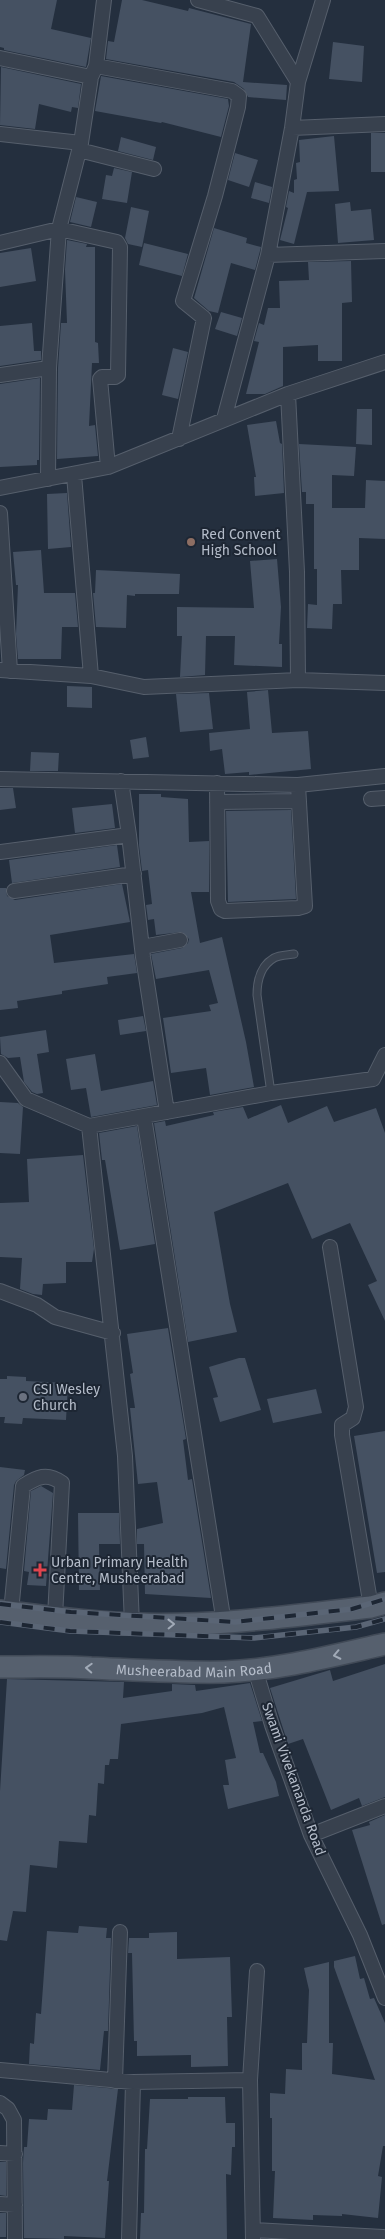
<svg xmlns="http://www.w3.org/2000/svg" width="385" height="2239" viewBox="0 0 385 2239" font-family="'Fira Sans',sans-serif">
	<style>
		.building { fill: #455162 }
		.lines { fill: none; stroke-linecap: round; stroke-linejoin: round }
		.lane-casing { stroke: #565f6c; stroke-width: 9 }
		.street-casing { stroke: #565f6c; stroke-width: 16 }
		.primary-casing { stroke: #414a57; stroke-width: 24 }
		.lane { stroke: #38414e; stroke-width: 7 }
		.street { stroke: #38414e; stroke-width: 14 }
		.primary { stroke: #56606e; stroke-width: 21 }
		.rail-casing { stroke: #5a6575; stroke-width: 5.5 }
		.rail { stroke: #1d2633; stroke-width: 4; stroke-dasharray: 11; stroke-linecap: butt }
		.oneway { stroke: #a1aab7 }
		.education-dot { fill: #8d6e63; stroke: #1d2633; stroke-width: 2 }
		.worship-dot { fill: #6b7280; stroke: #1d2633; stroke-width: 2 }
		.health-dot { fill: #e0444e; stroke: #1d2633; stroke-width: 2 }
		.labels { text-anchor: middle; stroke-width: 4; stroke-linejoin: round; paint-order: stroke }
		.poi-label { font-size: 14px; fill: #b4bcc9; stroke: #1d2633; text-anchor: start }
		.street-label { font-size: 14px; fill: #b4bcc9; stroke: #1d2633 }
	</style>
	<rect width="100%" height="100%" fill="#242f3e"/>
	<path class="building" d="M0,0H57L51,29L91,38L86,67L4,50V48L0,47Z
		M122,0H142L188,11L189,8L251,24L243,82L287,85L286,100L248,97L244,89L234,82L106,59L108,41L114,42Z
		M333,42L364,46L362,82L329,79Z
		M1,67L81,84L78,108L72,107L71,112L39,104L35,129L0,125Z
		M101,76L228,99L229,106L221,137L162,122L161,123L95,111Z
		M371,133H385V172H371Z
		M334,136L339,191L307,192L294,244L280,240L288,208L286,207L289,191L294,193V180L297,179L296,163L300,162L299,140Z
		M121,137L156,147L153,160L118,151Z
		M235,153L258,160L249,187L228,180Z
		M114,168L132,172L127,203L102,199L106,175L112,176Z
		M255,182L272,187L269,203L251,198Z
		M76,197L97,202L91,227L70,222Z
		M350,202L351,211L371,209L374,240L338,243L335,204Z
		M131,207L149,211L142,247L128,244L125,238Z
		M214,228L247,238L246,243L261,247L255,270L231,263L218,313L209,311L194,298Z
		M67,240L87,244L86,247H95V342L98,343L99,363H92L89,426L95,425L98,456L57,459L58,368L61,323H67L65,270Z
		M144,243L188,254L182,276L139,265Z
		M31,248L36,281L0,287V253Z
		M351,261L352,302L342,303V361H318V345L283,347V386L265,394H246L259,342L254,341L259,323L264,325L268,308H280L279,281L309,280L308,262Z
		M221,312L242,318L237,336L215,329Z
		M32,323L34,351H41V360L0,366V326Z
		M173,348L188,352L178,399L162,395Z
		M40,378L39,460H37V465L0,467V384Z
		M357,409H372V445L356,444Z
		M276,421L280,443L282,444L284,493L255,496L254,477H256L247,425Z
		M299,444L356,447L354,476L332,475V508H365L366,480L385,481V539L359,538V570H341L342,604H333L332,629L307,628L308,604L317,605V569H314V504H306V492H302Z
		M67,493L71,547L48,549L47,494Z
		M41,550L44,593H75L78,627H62L61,659H18L16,634L18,585H16L13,552Z
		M277,559L281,607L279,644H282V667L234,665L235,636H206L205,675L180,677L182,636H177V607L254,608L250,561Z
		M96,570L180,574L179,594H135V596L127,595L126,628L96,627L93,593H95Z
		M67,686L92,687V708L67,707Z
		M268,690L272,733L308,731L311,769L249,775V772L225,774L222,749L210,751L209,733L250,729L247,692Z
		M209,693L213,729L180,732L176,694Z
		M146,737L149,757L133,759L130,740Z
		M31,752L59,753L58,771H30Z
		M0,788H13L16,808L0,810Z
		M139,794H161V797L188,799L189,842L209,841V892H191L200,943L222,937L246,1042L254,1087L210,1095L206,1068L171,1073L163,1018L211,1011L209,1005L218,1003L209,970L156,979L151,954L182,948L188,943L189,939L182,932L156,935L154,919L148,920L146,905L152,904L148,870L142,871L139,845Z
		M112,804L115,828L75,833L72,808Z
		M291,810L296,899L228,902L226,811Z
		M117,845L120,867L12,883L9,860Z
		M122,884L130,922L50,935L54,963L134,954L137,973L107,977L108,984L62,991V994L17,1001L18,1008L0,1010V888H6L7,896L15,900Z
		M143,1016L146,1031L120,1035L118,1020Z
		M46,1030L49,1052L37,1054L43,1093L37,1094L32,1092L24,1082L20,1057L8,1058L1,1054L0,1037Z
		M95,1054L101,1091L153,1081L157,1105L91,1117L86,1088L71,1090L66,1059Z
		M0,1102L18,1103L23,1107L20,1154L0,1153Z
		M281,1105L288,1123L327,1106L334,1122L376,1108L385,1133V1321L368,1285L377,1281L350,1223L312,1239L288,1183L214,1212L230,1304L237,1332L188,1342L154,1123L165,1121L166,1126L214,1115L213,1112L243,1107L248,1119Z
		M137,1126L155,1244L120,1250L105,1160H102L99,1133Z
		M83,1155L94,1249L92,1262H66V1283L43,1284L42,1295L33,1294L20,1289L22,1258L0,1257V1203L29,1202L27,1159Z
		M168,1328L186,1439L183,1440L188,1480L192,1479L211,1598L145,1594L144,1544H137V1529L163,1523L157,1482L138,1484L130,1408H135L130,1374L133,1373L127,1334Z
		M239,1358H245L261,1410L220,1422L213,1398L218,1397L209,1367Z
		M7,1376L26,1377V1381L68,1383L66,1420L23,1418L22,1424L4,1423L5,1417H0V1379H7Z
		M316,1389L322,1413L273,1423L267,1399Z
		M385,1431V1572L377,1573L354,1436Z
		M0,1467L25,1470L24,1475L16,1481L14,1485L6,1569L0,1568Z
		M41,1486L53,1493L46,1586L27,1585L29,1572L24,1571L31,1491Z
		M78,1513H119L120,1544H99L100,1590H79Z
		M385,1664V1797L362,1806L359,1798L331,1810L303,1739L288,1744L270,1688L330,1670L333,1681Z
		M7,1679L124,1682L123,1698L172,1691V1684L195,1685L196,1691L250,1683L262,1721L253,1722L260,1753H263L276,1782L279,1796L228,1809L223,1785H229L225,1760L236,1758L224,1707L202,1713L121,1724L118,1759H110L109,1765H105L104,1784L98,1783L96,1816L89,1815L87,1843L59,1841L57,1868L30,1865L26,1912L13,1911L7,1941L0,1940V1791Z
		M385,1815V1924L382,1925L352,1830L370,1825L369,1822Z
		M79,1926L107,1928L106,1938H111L108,2031H104L100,2070L29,2064L30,2043L34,2044L36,2013L41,2014L47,1931L78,1933Z
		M177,1932V1959L230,1957L232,2017H227L228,2066L191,2067V2055L137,2056V2041H134L132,1953H128L129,1938H149V1933Z
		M355,1956L360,1979L364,1978L370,1999L374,1998L385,2023V2146H383L378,2176L382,2177L378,2218L342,2214V2216L313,2215V2220L273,2218L275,2171H272V2118H270V2093L285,2094L286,2069L302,2070V2043H307L309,1990L304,1968L329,1962V2043H333L332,2074L375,2080L334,1967V1961Z
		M74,2085L118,2089L107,2181H109L105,2238L64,2236V2239L24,2238L23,2163L24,2147H27L29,2119L47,2120L48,2109L72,2110Z
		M188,2097H225L226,2123H235V2147H232L231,2175L226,2174L227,2239H140L141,2213H144L145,2149H147L150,2099H188Z
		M0,2162H6V2196L0,2195Z
		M0,2213H6V2237H0Z"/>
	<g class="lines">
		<defs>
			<path id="lane" d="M271,1093L257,995C257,981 260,966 274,958C279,955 289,955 294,954"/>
			<path id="street" d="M198,0L257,16L298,82
				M0,58L91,77
				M96,66L232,91L239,96L238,107L215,196L183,301L204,318L179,439
				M292,128L385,124
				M0,134L81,143
				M79,150L154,169
				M0,243L59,229L117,242L120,247L118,375L115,377H102L100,379L108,467
				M268,255L385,251
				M0,375L49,368
				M288,394L297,572L298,680
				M224,419L268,255L292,128L298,82L323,0
				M74,475L91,676
				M48,479L49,368L59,229L81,143L91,77L96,66L104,0
				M0,488L108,467L288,394L385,362
				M0,513L10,671
				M0,670L91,676L144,687L298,680L385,683
				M0,779L298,785L385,776
				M121,781L129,835
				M217,783L218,901L221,909L225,911L298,908L305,906L298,785
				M371,799L385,798
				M217,802L299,801
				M0,852L129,835L143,957L167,1112
				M14,891L134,874
				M142,947L180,940
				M0,1063L26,1099L89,1126
				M144,1117L224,1623
				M330,1247L356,1407L353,1418L342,1425V1435L371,1607
				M0,1291L37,1305L55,1317L113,1333
				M11,1612L23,1486C37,1477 47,1472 62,1483L55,1617
				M132,1624L125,1456L89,1126L271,1093L373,1079L385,1055
				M255,1669L272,1725L311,1835L360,1935L385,1998
				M311,1835L385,1806
				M0,2070L133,2082L250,2080
				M115,2081L120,1932
				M0,2103L8,2109L14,2120L15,2239
				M0,2153L15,2154
				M0,2204L15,2205
				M253,2230L383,2237
				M129,2239L133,2082
				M253,2239L250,2080L257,1971"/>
			<g id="primary">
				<path d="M0,1611C44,1616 88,1623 132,1624C212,1627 292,1616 371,1607L385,1603"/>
				<path id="s1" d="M0,1667C30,1667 61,1666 91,1668C136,1670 180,1673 224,1672C279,1670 332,1656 385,1644"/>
			</g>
		</defs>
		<use href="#lane" class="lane-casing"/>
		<use href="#street" class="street-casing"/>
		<use href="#primary" class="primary-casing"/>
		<use href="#lane" class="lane"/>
		<use href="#street" class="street"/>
		<use href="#primary" class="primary"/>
		<defs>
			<path id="rail" d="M0,1604L71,1612L235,1622L352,1609L385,1599
				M0,1622L70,1631L254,1638L356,1627L385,1619"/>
		</defs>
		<use href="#rail" class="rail-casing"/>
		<use href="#rail" class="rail"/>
	</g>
	<defs><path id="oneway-chevron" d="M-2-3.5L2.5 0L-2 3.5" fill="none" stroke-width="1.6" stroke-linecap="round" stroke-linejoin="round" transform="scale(1.25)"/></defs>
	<g class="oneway">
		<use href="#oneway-chevron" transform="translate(171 1624) rotate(-1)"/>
		<use href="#oneway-chevron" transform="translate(337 1655) rotate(168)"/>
		<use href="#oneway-chevron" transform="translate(89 1668) rotate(-177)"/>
	</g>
	<circle class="education-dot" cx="191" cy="542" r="5"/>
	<circle class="worship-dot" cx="23" cy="1397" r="5"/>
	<path class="health-dot" d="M37.5 1562.5h5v5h5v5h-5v5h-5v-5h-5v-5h5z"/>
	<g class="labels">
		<g class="poi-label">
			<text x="201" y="539">Red Convent<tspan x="201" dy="16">High School</tspan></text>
			<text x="33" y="1394">CSI Wesley<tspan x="33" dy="16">Church</tspan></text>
			<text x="51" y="1567">Urban Primary Health<tspan x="51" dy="16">Centre, Musheerabad</tspan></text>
		</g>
		<g class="street-label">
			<text dy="5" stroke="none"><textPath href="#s1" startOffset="194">Musheerabad Main Road</textPath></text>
			<text transform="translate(294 1779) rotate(70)" y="5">Swami Vivekananda Road</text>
		</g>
	</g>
</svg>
